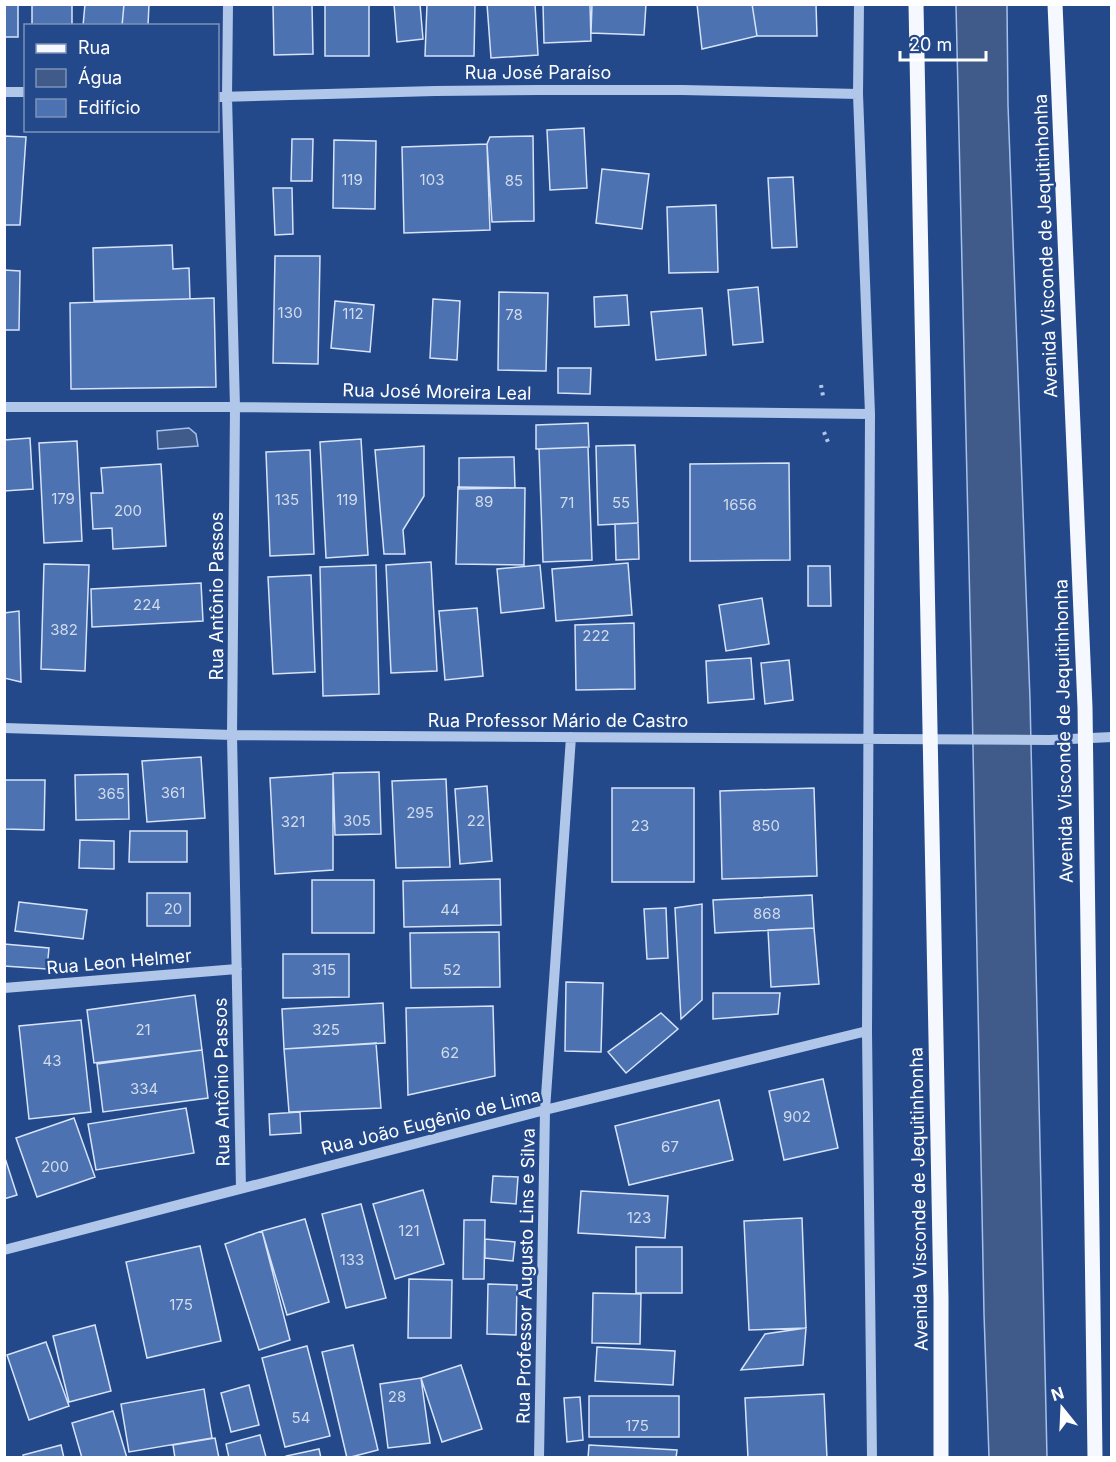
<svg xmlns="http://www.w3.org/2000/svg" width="1116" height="1462" viewBox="0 0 1116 1462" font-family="Inter,sans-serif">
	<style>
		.water { fill: #405b8a; stroke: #a5c1eb; stroke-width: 1.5 }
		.building { fill: #4c72b2; stroke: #d6e3f8; stroke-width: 1.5 }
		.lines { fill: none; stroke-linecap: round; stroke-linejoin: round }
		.path { stroke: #b1c7ea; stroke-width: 4; stroke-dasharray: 3 4.5; stroke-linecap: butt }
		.minor { stroke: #b1c7ea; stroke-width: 10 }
		.major { stroke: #f5f8fe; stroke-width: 15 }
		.labels { text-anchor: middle; stroke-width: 5; stroke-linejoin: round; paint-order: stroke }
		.number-label { font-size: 15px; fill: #d2dcec }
		.street-label { font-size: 18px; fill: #fff; stroke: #24498b }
	</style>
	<rect width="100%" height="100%" fill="#24498b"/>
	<path class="water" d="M956,5H1007L1008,105L1030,699L1047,1457H989L984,1314L972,696Z
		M189,428L196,434L198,446L158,449L157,431Z"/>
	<path class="building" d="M4,4H18V37H4Z
		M32,4H72V26H32Z
		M85,4H124L122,26H83Z
		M124,4H149L148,26H122Z
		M273,4H312L313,54L274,55Z
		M325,4H369V56H325Z
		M394,4H420L423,39L397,42Z
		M427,4H475L474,56H425Z
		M487,4H535L538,55L491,58Z
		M543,4H590L591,41L544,43Z
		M592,4H646L644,35L591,33Z
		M697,4H752L757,36L702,49Z
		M752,4H816L817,36H757Z
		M584,128L587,188L550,190L547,130Z
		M4,136L26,137L20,225H4Z
		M533,136L534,221L492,222L487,144L490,137Z
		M292,139H313L312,181H291Z
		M334,140L376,141L375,209L333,208Z
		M487,144L490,230L404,233L402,147Z
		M602,169L649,174L642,229L596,223Z
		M793,177L797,247L772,248L768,178Z
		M273,188H292L293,234L275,235Z
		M716,205L718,272L669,273L667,207Z
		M172,245L173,269L189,268L190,299L94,301L93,248Z
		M275,256H320L318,364L273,363Z
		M4,270L20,271L19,330H4Z
		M758,287L763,342L733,345L728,290Z
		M499,292L548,293L546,371L498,370Z
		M627,295L629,325L595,327L594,297Z
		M214,298L216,387L71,389L70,303Z
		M433,299L460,301L457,360L430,358Z
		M335,301L374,305L370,352L331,348Z
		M702,308L706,355L656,360L651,312Z
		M558,368H591L590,394L558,393Z
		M588,423L589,447L536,449V425Z
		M30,438L33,489L4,491V440Z
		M361,439L368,555L326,558L320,442Z
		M77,441L82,541L44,543L39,443Z
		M635,445L638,523L598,525L596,446Z
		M424,446V496L403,530L405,554H384L375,450Z
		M588,447L592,560L543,562L539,449Z
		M310,450L314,554L270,556L266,452Z
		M514,457L515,488L459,489V458Z
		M789,463L790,560L690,561V464Z
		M161,464L166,546L113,549L112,528L93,529L91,493H103L101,468Z
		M458,487L525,488L524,565L456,564Z
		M638,523L639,559L616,560L615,524Z
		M431,562L437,671L391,673L386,565Z
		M628,563L632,615L556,621L552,569Z
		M44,564L89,565L85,671L41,669Z
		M376,565L379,694L323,696L320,567Z
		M540,565L544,608L501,613L497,569Z
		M808,566H830L831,606H808Z
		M311,575L315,672L273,674L268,577Z
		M201,583L203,621L92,627L91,589Z
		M762,598L769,644L726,651L719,605Z
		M477,608L483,676L445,680L439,611Z
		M19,611L21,682L4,678V613Z
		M634,623L635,689L576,690L575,625Z
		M751,658L754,699L708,703L706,661Z
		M789,660L793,700L765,704L761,663Z
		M201,757L205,818L147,822L142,761Z
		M379,772L381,834L335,835L333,773Z
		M128,774L129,819L76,820L75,775Z
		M333,774V870L275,874L270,778Z
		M446,779L450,867L396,868L392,781Z
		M4,780H45L44,830L4,829Z
		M487,786L492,861L460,864L455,789Z
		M612,788H694V882H612Z
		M814,788L817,876L722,879L720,791Z
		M130,831H187V862H129Z
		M80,840L114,841V869L79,868Z
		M500,879L501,925L404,927L403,881Z
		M312,880H374V933H312Z
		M147,893H190V926H147Z
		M812,895L814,928L715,933L713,900Z
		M19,902L87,910L83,939L15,931Z
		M702,904V1000L681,1019L675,908Z
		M666,908L668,958L647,959L644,909Z
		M814,928L819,984L771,987L768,930Z
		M499,932L500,987L411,988L410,933Z
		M4,944L49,948L47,969L4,966Z
		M283,954H349V997L283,998Z
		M566,982L603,983L601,1052L565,1051Z
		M713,993H780L778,1014L713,1019Z
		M195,995L202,1050L94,1063L87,1010Z
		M383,1003L385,1043L284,1049L282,1009Z
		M493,1006L495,1076L408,1095L406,1008Z
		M661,1013L678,1029L626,1073L608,1052Z
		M81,1020L91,1112L29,1119L19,1026Z
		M376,1043L381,1108L289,1112L284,1049Z
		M202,1050L208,1098L103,1112L97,1064Z
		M823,1079L838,1148L784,1160L769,1091Z
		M719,1100L733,1160L629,1185L615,1126Z
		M186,1108L194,1153L96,1170L88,1124Z
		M300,1112L301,1133L270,1135L269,1114Z
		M74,1118L95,1177L37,1197L16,1138Z
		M4,1155L17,1195L4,1199Z
		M493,1176L518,1177L516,1204L491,1202Z
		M423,1190L444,1264L395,1279L373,1204Z
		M581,1191L668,1196L665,1238L578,1233Z
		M361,1204L386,1298L346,1308L322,1214Z
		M802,1218L806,1328L749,1330L744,1221Z
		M305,1219L329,1302L287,1315L262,1231Z
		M464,1220H485L484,1279H463Z
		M262,1231L290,1340L259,1350L225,1244Z
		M485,1239L515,1242L513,1261L485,1258Z
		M200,1246L221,1341L147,1358L126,1262Z
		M636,1247H682V1293H636Z
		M409,1279L452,1280L451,1338H408Z
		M488,1284L517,1285L516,1335L487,1334Z
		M593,1293L641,1294L640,1344L592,1343Z
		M95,1325L111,1391L69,1402L53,1336Z
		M806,1328L803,1365L741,1370L765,1334Z
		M46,1342L69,1406L29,1420L7,1355Z
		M353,1345L378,1450L347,1458L322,1352Z
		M307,1346L330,1436L285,1447L262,1358Z
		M597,1347L675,1351L673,1385L595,1381Z
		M461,1365L482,1429L442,1442L421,1378Z
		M421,1378L430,1443L388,1448L380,1384Z
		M249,1385L259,1425L231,1432L221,1393Z
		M204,1389L212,1438L129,1452L121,1404Z
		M824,1394L827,1458H748L745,1398Z
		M589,1396H679V1437H589Z
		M580,1397L583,1440L567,1442L564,1398Z
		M113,1411L127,1458H82L72,1423Z
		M260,1435L266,1457L229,1458L226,1444Z
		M215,1438L219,1458H175L173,1445Z
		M61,1445L64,1458H23V1455Z
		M589,1445L677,1450L676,1458H588Z
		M319,1449L321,1458H286V1456Z"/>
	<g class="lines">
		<path class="path" d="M821,385L823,396
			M824,432L828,442"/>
		<path class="minor" d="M228,4L227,97L235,407L232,735L241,1188
			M859,4L858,94L870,414L867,1031L872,1458
			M4,92H26
			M218,97L435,91L540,90H682L858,94
			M4,407H235L870,414
			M4,728L232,735L1050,740L1112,737
			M4,988L237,969
			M4,1250L545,1110L867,1031
			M539,1458L545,1110L571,737"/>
		<path class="major" d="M916,4L941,1298V1458
			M1055,4L1085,707L1095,1458"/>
	</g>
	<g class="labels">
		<g class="number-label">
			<text x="352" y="185">119</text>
			<text x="432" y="185">103</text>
			<text x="514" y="186">85</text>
			<text x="290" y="318">130</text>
			<text x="353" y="319">112</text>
			<text x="514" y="320">78</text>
			<text x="63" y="504">179</text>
			<text x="287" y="505">135</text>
			<text x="347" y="505">119</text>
			<text x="484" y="507">89</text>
			<text x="567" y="508">71</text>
			<text x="621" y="508">55</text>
			<text x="740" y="510">1656</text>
			<text x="128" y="516">200</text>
			<text x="147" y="610">224</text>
			<text x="64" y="635">382</text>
			<text x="596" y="641">222</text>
			<text x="173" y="798">361</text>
			<text x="111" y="799">365</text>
			<text x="420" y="818">295</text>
			<text x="357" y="826">305</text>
			<text x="476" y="826">22</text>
			<text x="293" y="827">321</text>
			<text x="640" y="831">23</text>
			<text x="766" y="831">850</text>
			<text x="173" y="914">20</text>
			<text x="450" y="915">44</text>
			<text x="767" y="919">868</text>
			<text x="324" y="975">315</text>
			<text x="452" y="975">52</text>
			<text x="143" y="1035">21</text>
			<text x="326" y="1035">325</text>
			<text x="450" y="1058">62</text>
			<text x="52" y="1066">43</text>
			<text x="144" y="1094">334</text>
			<text x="797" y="1122">902</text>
			<text x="670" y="1152">67</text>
			<text x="55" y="1172">200</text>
			<text x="639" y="1223">123</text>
			<text x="409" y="1236">121</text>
			<text x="352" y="1265">133</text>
			<text x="181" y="1310">175</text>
			<text x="397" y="1402">28</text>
			<text x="301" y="1423">54</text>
			<text x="637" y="1431">175</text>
		</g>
		<g class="street-label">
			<text x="538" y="79">Rua José Paraíso</text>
			<text transform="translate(1046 246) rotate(-92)" y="6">Avenida Visconde de Jequitinhonha</text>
			<text transform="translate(437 392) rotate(1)" y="6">Rua José Moreira Leal</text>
			<text transform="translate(217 596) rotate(-90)" y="6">Rua Antônio Passos</text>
			<text x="558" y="727">Rua Professor Mário de Castro</text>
			<text transform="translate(1064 731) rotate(-91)" y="6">Avenida Visconde de Jequitinhonha</text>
			<text transform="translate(119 962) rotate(-5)" y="6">Rua Leon Helmer</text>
			<text transform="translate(222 1082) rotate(-91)" y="6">Rua Antônio Passos</text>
			<text transform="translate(431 1122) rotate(-14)" y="6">Rua João Eugênio de Lima</text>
			<text transform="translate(919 1199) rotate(-91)" y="6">Avenida Visconde de Jequitinhonha</text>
			<text transform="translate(526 1276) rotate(-89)" y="6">Rua Professor Augusto Lins e Silva</text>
		</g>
	</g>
	<rect width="1116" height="1462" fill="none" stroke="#ffffff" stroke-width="12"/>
	<rect x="24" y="24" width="195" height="108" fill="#24498b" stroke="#7c92b9" stroke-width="1.5"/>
	<rect x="36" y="44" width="30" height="9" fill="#f5f8fe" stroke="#7c92b9" stroke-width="1.5"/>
	<text x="78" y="54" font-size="18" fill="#ffffff">Rua</text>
	<rect x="36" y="69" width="30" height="18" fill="#405b8a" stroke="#7c92b9" stroke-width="1.5"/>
	<text x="78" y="84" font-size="18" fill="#ffffff">Água</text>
	<rect x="36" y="99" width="30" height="18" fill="#4c72b2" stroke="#7c92b9" stroke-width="1.5"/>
	<text x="78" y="114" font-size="18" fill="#ffffff">Edifício</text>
	<g transform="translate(1062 1408) rotate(342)" stroke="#24498b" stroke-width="4.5" paint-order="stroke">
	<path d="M0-4.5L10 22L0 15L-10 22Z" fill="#ffffff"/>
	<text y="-9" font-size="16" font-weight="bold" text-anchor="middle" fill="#ffffff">N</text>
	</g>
	<path d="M900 51v9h86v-9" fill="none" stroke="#ffffff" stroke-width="3"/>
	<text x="909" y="51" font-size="18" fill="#ffffff" stroke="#24498b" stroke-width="4.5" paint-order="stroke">20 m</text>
</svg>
